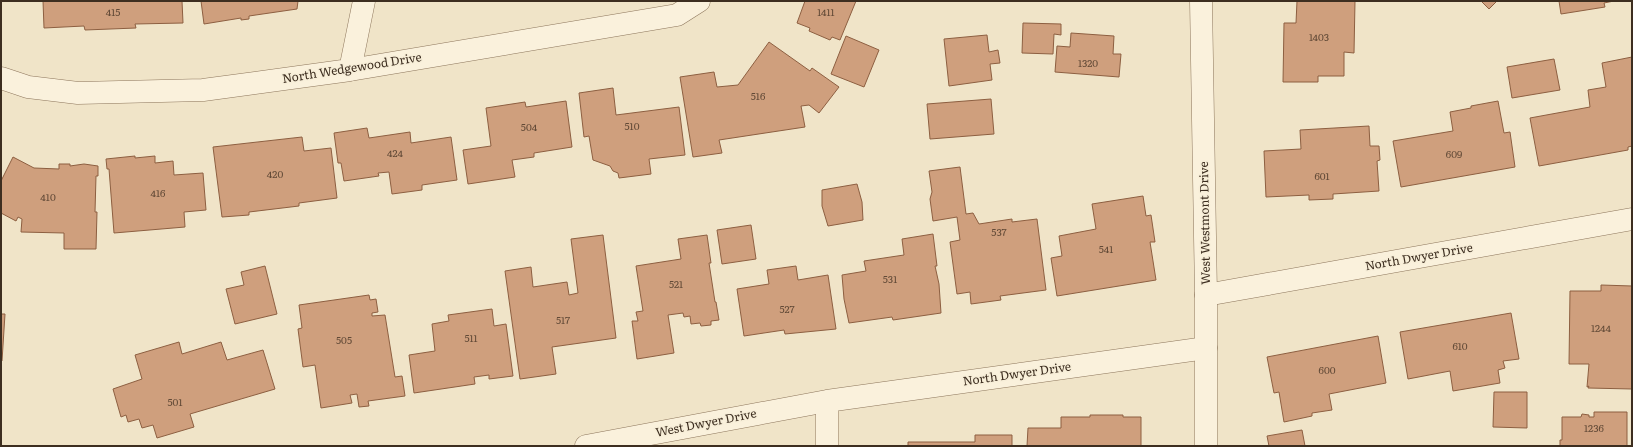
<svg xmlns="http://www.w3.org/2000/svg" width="1633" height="447" viewBox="0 0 1633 447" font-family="Literata,serif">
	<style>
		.building { fill: #cf9f7d; stroke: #8d5f41 }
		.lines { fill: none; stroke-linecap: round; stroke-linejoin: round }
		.minor-casing { stroke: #8d765c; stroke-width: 23 }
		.tertiary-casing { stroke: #8d765c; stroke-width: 23 }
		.minor { stroke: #faf1dc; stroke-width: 22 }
		.tertiary { stroke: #faf1dc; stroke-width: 22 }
		.labels { text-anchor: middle; stroke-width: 3; stroke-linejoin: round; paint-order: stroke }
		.number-label { font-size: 10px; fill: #624a37 }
		.street-label { font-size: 12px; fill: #3d2e20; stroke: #f7eed8 }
	</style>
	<rect width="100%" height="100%" fill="#f0e4c8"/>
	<path class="building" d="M43,1H182L183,23L135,24L136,28L85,30L84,26L44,28Z
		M201,1H298L297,9L249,16V19L241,20V18L204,24Z
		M805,1H856L840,40L832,37L830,40L809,31L810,28L797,23Z
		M1297,1H1355L1354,53L1344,52V76H1318V82H1283L1284,23H1296Z
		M1481,1H1497L1489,9Z
		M1559,1H1614L1604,3L1605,7L1561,14Z
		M1023,23L1061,24V35L1054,34L1053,54L1022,53Z
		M1071,33L1114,36L1113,54H1121L1119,77L1055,72L1057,46L1070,47Z
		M987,35L989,52L998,50L1000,63L990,64L992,80L949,86L944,39Z
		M846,36L879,50L864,87L831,74Z
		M769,42L810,71L812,68L839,87L819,113L809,105L801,106L805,127L719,140L722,153L693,157L680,77L714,72L717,87L738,85Z
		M1632,57V146L1628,147V150L1539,166L1530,118L1590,107L1588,90L1606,87L1602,63Z
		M1554,59L1560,90L1512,98L1507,67Z
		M613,88L616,115L679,107L685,155L649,159L651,174L619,178L618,173L613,171L610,166L593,160L589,136L584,137L579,93Z
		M991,99L994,134L930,139L927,104Z
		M566,101L572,147L534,153V157L512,160L515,177L468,184L463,150L491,146L486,108L525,102L526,107Z
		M1498,101L1504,133L1510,132L1515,167L1401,187L1393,141L1453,131L1450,112L1471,108V106Z
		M1369,126L1370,146H1379L1380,160L1377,161L1379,191L1333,194V199L1309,200V195L1266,197L1264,151L1301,149L1300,130Z
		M367,128L369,138L410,132L411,143L451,137L457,180L422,185V190L392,194L389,172L378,173L379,176L344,181L341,163H338L334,133Z
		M302,137L304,151L331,148L337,198L299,203V206L249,212V215L222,217L213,147Z
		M135,156V158L155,156V163L173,161L174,175L203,173L206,210L184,212L185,227L114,233L109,169H107L106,159Z
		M13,157L34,168L59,169V164H70V166L84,164L98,166V176H96L95,212H97L96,249H64V233L21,232L22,219L18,217L16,221L1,213V181Z
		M960,167L966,214L973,213L979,224L1012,219V222L1037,219L1046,290L1000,296L1001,300L971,304L970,292L957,294L950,242L960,240L957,217L933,221L930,199L932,192L929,171Z
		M857,184L862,202L863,220L828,226L822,206V190Z
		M1143,196L1146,216L1151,215L1155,242H1150L1156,280L1057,296L1051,258L1062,256L1059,236L1096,229L1092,204Z
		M751,225L756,259L722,264L717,230Z
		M933,234L937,266H935L939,284L941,313L893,320L892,317L849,323L844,299L842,275L866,271L864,261L904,255L902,239Z
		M603,235L616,338L552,347L556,374L520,379L505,271L531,267L533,287L567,282L569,295L578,293L571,239Z
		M707,235L711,263H709L715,302H716L719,320L711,321V325L701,326L700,323L691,324L690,316L684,317L683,313L668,315L674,353L637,359L632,321H638L636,312L643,311L636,266L681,259L678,239Z
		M265,266L277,314L235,324L226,289L244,285L241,272Z
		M796,266L798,280L828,275L836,329L785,334L784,330L744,336L737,289L769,284L767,270Z
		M1601,285L1632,286V389L1588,388L1589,386L1587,387L1589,364H1569L1570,291H1601Z
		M369,295L370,300L376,299L378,312L372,313V316L385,315L395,377L402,376L405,396L368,401L369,406L359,407L357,394L350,395L352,403L321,408L315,365L303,367L298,329L302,328L299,305Z
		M492,309L494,326L506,324L513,376L489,379V375L474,377L475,384L414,393L409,355L435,351L432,324L449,321L448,315Z
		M1511,313L1519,359L1503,361L1505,368L1498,370L1500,383L1453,391L1450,371L1408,379L1400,332Z
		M1,314H5L2,361H1Z
		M1378,336L1386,383L1329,394L1332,410L1312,413V416L1284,422L1279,392L1274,393L1267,357Z
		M179,342L182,354L221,342L227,360L263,350L275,389L190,414L194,427L157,438L153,425L142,428L139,419L128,422L126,415L121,417L113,389L142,379L135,355Z
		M1494,392H1527V428L1493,427Z
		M1594,412H1627V446H1560V440H1562V417H1581L1582,414L1589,415V417H1594Z
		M1090,415H1123V417H1141V446H1027L1028,428H1061V417H1090Z
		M1302,430L1305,446H1269L1267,436Z
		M975,435H1012V446H908V442H975Z"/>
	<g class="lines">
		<defs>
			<path id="minor" d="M350,70L364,1
				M1,78L28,87L78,93L203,90L350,70L677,15L699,1
				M1206,295L1632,219
				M827,401V446
				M586,446L827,401L1206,348"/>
			<path id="tertiary" d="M1201,1L1206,295V446"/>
		</defs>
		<use href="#minor" class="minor-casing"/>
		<use href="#tertiary" class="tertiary-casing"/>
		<use href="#minor" class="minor"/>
		<use href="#tertiary" class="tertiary"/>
	</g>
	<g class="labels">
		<g class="number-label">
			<text x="113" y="16">415</text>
			<text x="826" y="16">1411</text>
			<text x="1319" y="41">1403</text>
			<text x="1088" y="67">1320</text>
			<text x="758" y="100">516</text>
			<text x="632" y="130">510</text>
			<text x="529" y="131">504</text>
			<text x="395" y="157">424</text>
			<text x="1454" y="158">609</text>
			<text x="275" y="178">420</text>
			<text x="1322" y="180">601</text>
			<text x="158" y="197">416</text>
			<text x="48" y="201">410</text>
			<text x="999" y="236">537</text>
			<text x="1106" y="253">541</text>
			<text x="890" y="283">531</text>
			<text x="676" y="288">521</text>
			<text x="787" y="313">527</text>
			<text x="563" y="324">517</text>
			<text x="1601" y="332">1244</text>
			<text x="471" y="342">511</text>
			<text x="344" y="344">505</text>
			<text x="1460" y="350">610</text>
			<text x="1327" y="374">600</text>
			<text x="175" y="406">501</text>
			<text x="1594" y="432">1236</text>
		</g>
		<g class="street-label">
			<text transform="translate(352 68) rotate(-9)" y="4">North Wedgewood Drive</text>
			<text transform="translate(1205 223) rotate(-91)" y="4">West Westmont Drive</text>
			<text transform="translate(1419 257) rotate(-10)" y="4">North Dwyer Drive</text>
			<text transform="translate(1017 374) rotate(-8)" y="4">North Dwyer Drive</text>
			<text transform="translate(706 423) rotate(-11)" y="4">West Dwyer Drive</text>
		</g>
	</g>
	<rect width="1633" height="447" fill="none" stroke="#3d2e20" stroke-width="4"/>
</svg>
